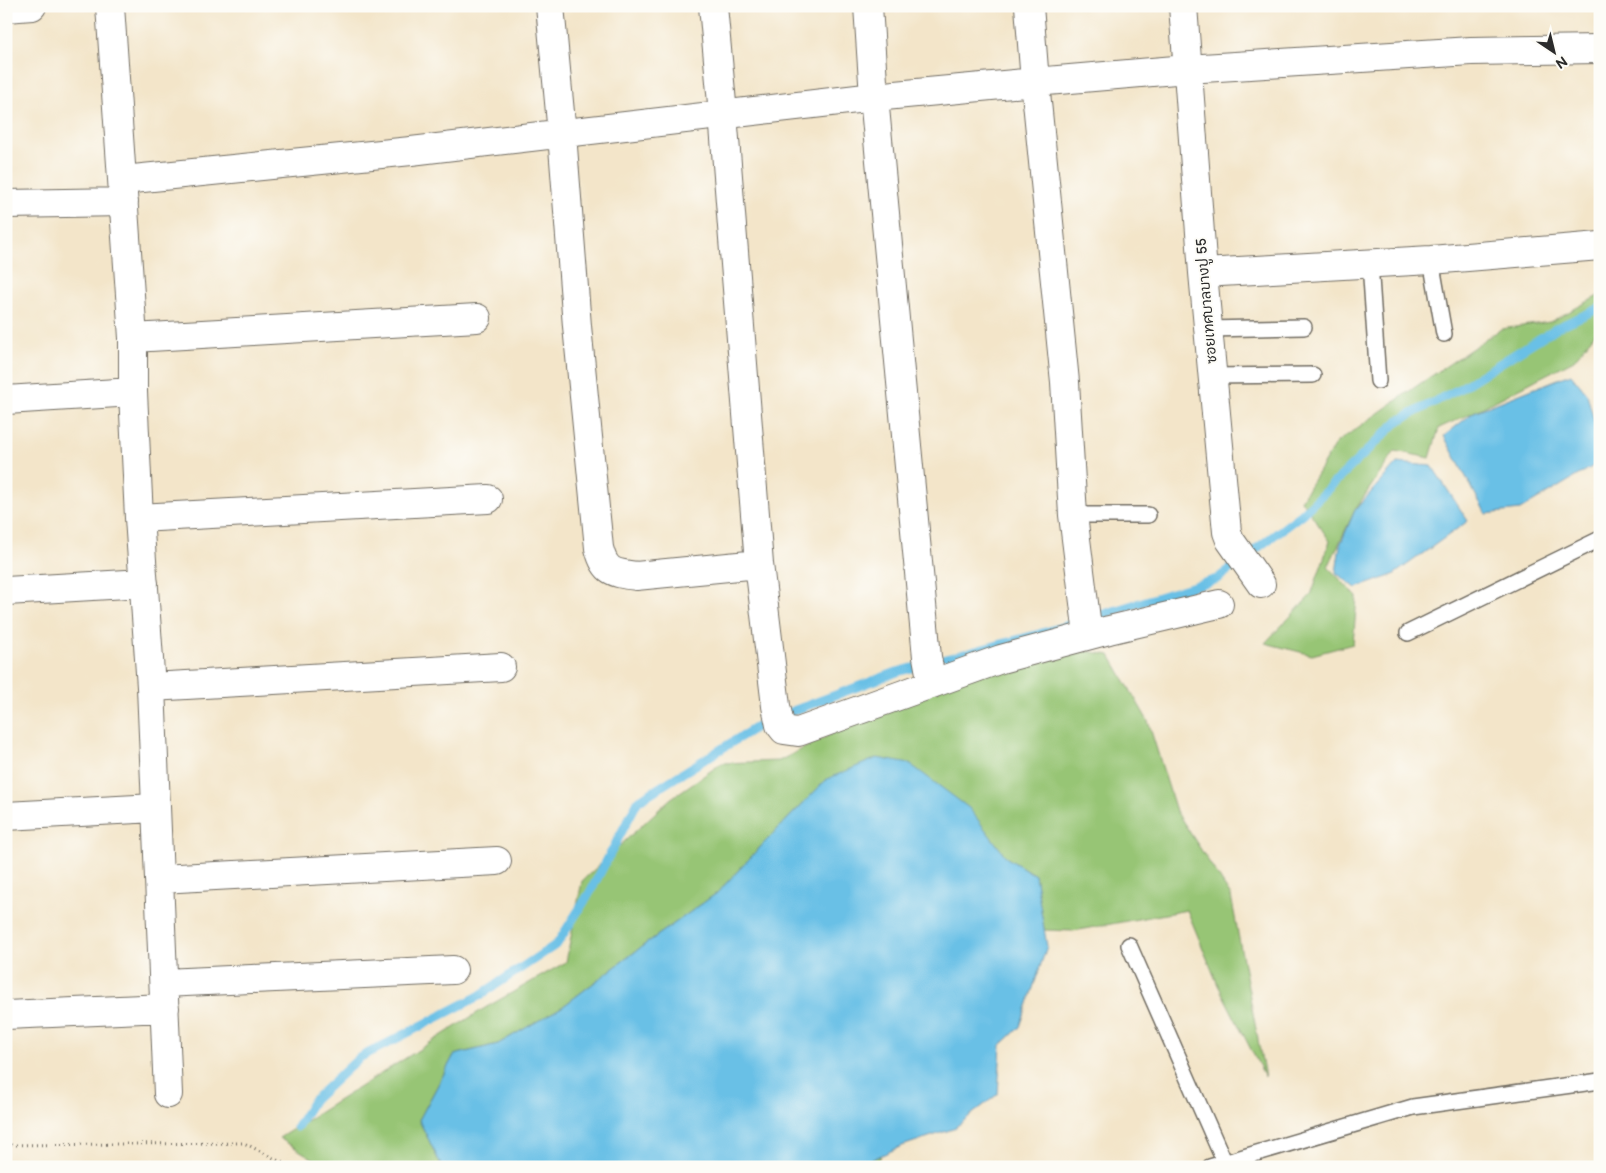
<svg xmlns="http://www.w3.org/2000/svg" width="1606" height="1173" viewBox="0 0 1606 1173" font-family="'Balsamiq Sans','Playpen Sans Thai',sans-serif">
	<style>
		.green { fill: #97c574; stroke: #617850 }
		.water { fill: #69c0e6; stroke: #4a7688 }
		.lines { fill: none; stroke-linecap: round; stroke-linejoin: round }
		.stream { stroke: #69c0e6; stroke-width: 9 }
		.lane-casing { stroke: #716c62; stroke-width: 18 }
		.street-casing { stroke: #716c62; stroke-width: 30 }
		.path { stroke: #716c62; stroke-width: 3; stroke-dasharray: 1 4; stroke-linecap: butt }
		.lane { stroke: #fff; stroke-width: 15 }
		.street { stroke: #fff; stroke-width: 28 }
		.labels { text-anchor: middle; stroke-width: 4; stroke-linejoin: round; paint-order: stroke }
		.street-label { font-size: 14px; fill: #2b2b2b; stroke: #fdfcf7 }
	</style>
	<rect width="100%" height="100%" fill="#fdfcf7"/>
	<filter id="ink" filterUnits="userSpaceOnUse"><feTurbulence type="fractalNoise" baseFrequency=".02" numOctaves="2"/><feDisplacementMap in="SourceGraphic" scale="10" xChannelSelector="R" yChannelSelector="G"/><feConvolveMatrix kernelMatrix="1 2 1 2 8 2 1 2 1" color-interpolation-filters="sRGB"/></filter>
	<filter id="wash" filterUnits="userSpaceOnUse"><feTurbulence type="fractalNoise" baseFrequency=".0096" numOctaves="4" result="noise"/><feDisplacementMap in="SourceGraphic" scale="20" xChannelSelector="R" yChannelSelector="G"/><feGaussianBlur stdDeviation="1.12" result="paint"/><feColorMatrix in="noise" values="0 0 0 0 0 0 0 0 0 0 0 0 0 0 0 0 0 1.4 0 .05"/><feComposite in="paint" operator="in"/></filter>
	<g filter="url(#wash)">
		<rect width="100%" height="100%" fill="#f3e5c9"/>
		<path class="green" d="M1600,295V327L1574,360L1474,412L1439,428L1430,458L1395,451L1355,510L1328,567L1357,597L1353,644L1312,655L1265,643L1311,595L1330,541L1301,500L1336,443L1418,385L1501,329L1550,322Z
			M1051,645L1110,655L1148,721L1176,811L1231,896L1265,1077L1218,985L1187,910L1073,931L1044,930L1035,875L1007,858L827,779L767,840L717,893L644,945L562,1007L498,1044L454,1055L419,1120L442,1167H327L279,1138L485,1008L566,962L582,881L670,799L722,763L779,761L918,689Z
			M881,1155L877,1167H855Z"/>
		<path class="water" d="M1571,374L1587,394L1600,444V462L1520,510L1486,514L1444,436L1474,412Z
			M1397,463L1432,466L1468,521L1393,575L1356,588L1336,573L1340,545L1355,510Z
			M877,758L910,764L969,808L1007,858L1035,875L1047,946L1020,1027L1001,1045L998,1094L953,1129L902,1146L855,1167H442L419,1120L454,1055L498,1044L562,1007L644,945L717,893L767,840L827,779Z"/>
		<g class="lines">
			<path class="stream" d="M297,1127L313,1101L359,1058L479,996L557,944L589,894L638,801L766,721L897,672L1039,634L1217,579L1302,514L1398,421L1459,389L1558,327L1600,308"/>
		</g>
	</g>
	<g filter="url(#ink)">
		<g class="lines">
			<defs>
				<path id="lane" d="M1431,260L1444,334
					M1370,263L1378,381
					M1208,329L1304,327
					M1213,376L1313,375
					M1073,515H1148
					M1408,633L1600,539
					M1129,945L1224,1161
					M1210,1167L1413,1107L1600,1081"/>
				<path id="street" d="M110,6L133,338V392L139,518L151,687L168,1094
					M550,6L562,134L577,326L599,548C605,572 613,573 636,576L759,564
					M713,6L723,114L759,564L776,706L780,725L784,730L798,732L1001,659L1109,630L1219,604
					M868,6L874,97L927,657L932,684
					M1029,6L1035,82L1065,382L1073,515L1088,635
					M1183,6L1203,273L1227,532L1230,540L1261,584
					M6,8L32,6
					M123,180L411,151L874,97L1035,82L1187,69L1471,51L1600,49
					M6,204L124,202
					M1203,273L1431,260L1600,246
					M133,338L477,318
					M6,400L133,392
					M139,518L488,499
					M6,591L144,583
					M151,687L501,667
					M6,816L155,808
					M160,879L497,861
					M164,983L453,970
					M6,1015L165,1008"/>
			</defs>
			<use href="#lane" class="lane-casing"/>
			<use href="#street" class="street-casing"/>
			<path class="path" d="M6,1145L244,1143L291,1167"/>
			<use href="#lane" class="lane"/>
			<use href="#street" class="street"/>
		</g>
	</g>
	<g class="labels">
		<g class="street-label">
			<text transform="translate(1206 301) rotate(-95)" y="5">ซอยเทศบาลบางปู 55</text>
		</g>
	</g>
	<rect width="1606" height="1173" fill="none" stroke="#fdfcf7" stroke-width="25"/>
	<g transform="translate(1554 52) rotate(145)" stroke="#fdfcf7" stroke-width="4" paint-order="stroke">
	<path d="M0-4L9 19L0 12L-9 19Z" fill="#2b2b2b"/>
	<text y="-8" font-size="14" font-weight="bold" text-anchor="middle" fill="#2b2b2b">N</text>
	</g>
</svg>
